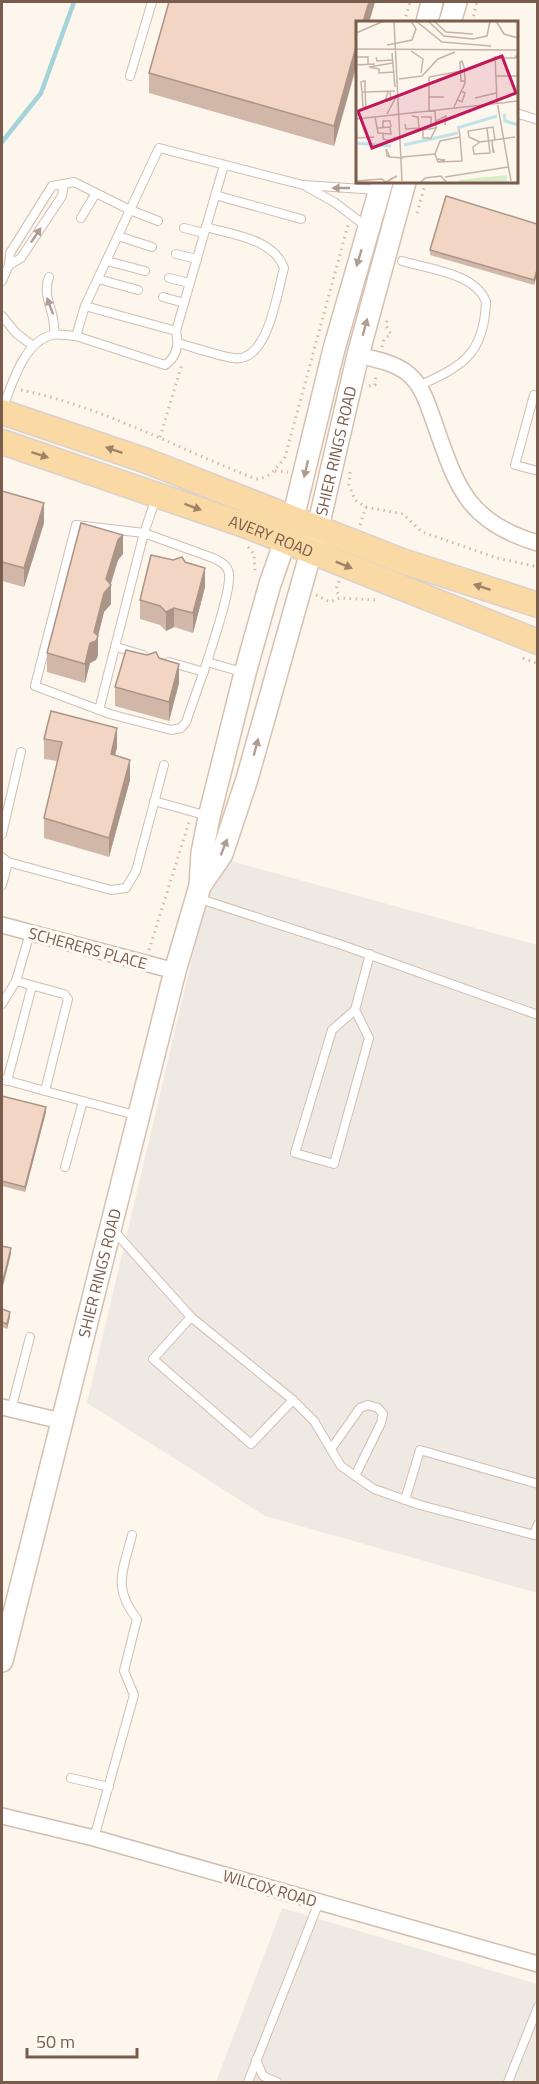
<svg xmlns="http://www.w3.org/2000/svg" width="539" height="2084" font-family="'Titillium Web',sans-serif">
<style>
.industrial{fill:#efe9e4}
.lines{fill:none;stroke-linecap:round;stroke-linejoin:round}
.stream{stroke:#a5d3da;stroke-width:4.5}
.lane-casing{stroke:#d1beb0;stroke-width:10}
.street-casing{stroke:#d1beb0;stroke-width:18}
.secondary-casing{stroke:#d6c0b0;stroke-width:24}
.primary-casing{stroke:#dad1cd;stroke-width:27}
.path{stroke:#d9b8a5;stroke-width:3;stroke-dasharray:1.5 4.5;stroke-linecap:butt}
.lane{stroke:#fff;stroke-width:8}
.street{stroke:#fff;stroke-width:15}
.secondary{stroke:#fff;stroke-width:21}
.primary{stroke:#fbd9a5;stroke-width:24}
.wall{fill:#d1b7a8}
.shaded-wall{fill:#aa9588}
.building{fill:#f3d5c3;stroke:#aa9588;stroke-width:1.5}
.oneway{fill:#af9d94}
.oneway2{fill:#a18267}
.labels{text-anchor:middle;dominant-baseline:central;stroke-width:6;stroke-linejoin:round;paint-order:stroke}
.street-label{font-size:16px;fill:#7a5c4d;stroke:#fffaf3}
.inset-river{fill:none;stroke:#bfe3e8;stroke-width:3}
.inset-road{fill:none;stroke:#c5b3a7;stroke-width:1.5}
.view{fill:#c2185b;fill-opacity:0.15;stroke:#c2185b;stroke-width:3}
.inset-edge{fill:none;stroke:#7a5c4d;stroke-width:3}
</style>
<rect width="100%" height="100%" fill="#fdf6ec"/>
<!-- industrial -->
<g class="industrial">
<polygon points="216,857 537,945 537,1593 265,1516 87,1403"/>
<polygon points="282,1908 537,1984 537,2082 216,2082"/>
</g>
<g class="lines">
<!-- stream -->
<polyline class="stream" points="2,142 41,93 74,2"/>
<defs>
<g id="lane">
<polyline points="130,76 152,2"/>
<polyline points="516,113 538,120"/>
<polyline points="224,165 176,331 85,306 159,148 303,185 378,190"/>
<polyline points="307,187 334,202 367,227"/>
<polyline points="215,195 301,219"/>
<polyline points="81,218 96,193"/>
<polyline points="184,228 204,233"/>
<polyline points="118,236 152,247"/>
<polyline points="176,254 197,259"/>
<polyline points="107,261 145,271"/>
<path d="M402,261C428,269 476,273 486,302C484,355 462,366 419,386"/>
<polyline points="9,265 10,253 52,186 64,184"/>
<path d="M49,277C41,298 57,313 54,334"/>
<polyline points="169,278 190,283"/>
<polyline points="98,279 138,290"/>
<polyline points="2,281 9,265 21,258 62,196 64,184 74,182 130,210 158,221"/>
<polyline points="163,297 184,303"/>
<path d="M85,306L76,336L165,365C177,357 179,344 176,331"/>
<polyline points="2,316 16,333 33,346"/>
<path d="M178,343C196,348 215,355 233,358C268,364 277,293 284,268C274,239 233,235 206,227"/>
<polyline points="538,396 534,395 515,465 538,471"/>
<path d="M2,410C12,385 23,342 52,335C59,333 69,336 76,336"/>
<path d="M156,498L144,533L213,558C220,561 228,565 229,574C231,591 213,642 207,662L242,672"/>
<polyline points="116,647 143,655"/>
<polyline points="169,662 204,672"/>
<polyline points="99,710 144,533 76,525 35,686 110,714 171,730 181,728 186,722 207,662"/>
<polyline points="154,801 208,816"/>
<polyline points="2,834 21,752"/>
<polyline points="2,857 8,862 111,890 126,888 136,871 164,765"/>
<polyline points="2,885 8,862"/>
<polyline points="197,898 342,945 538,1015"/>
<polyline points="2,1004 16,981"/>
<polyline points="355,1010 369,1038 334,1164 295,1153 332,1030 355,1010 370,954"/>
<polyline points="2,1079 45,1091 68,999 64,994 16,981 30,933"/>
<polyline points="7,1081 32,986"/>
<polyline points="45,1091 139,1116"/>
<polyline points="65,1167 83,1101"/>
<polyline points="114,1231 191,1317 293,1400 314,1421 341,1466 374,1489 420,1505 538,1536"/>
<polyline points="191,1317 153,1359 251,1444 293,1400"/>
<polyline points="11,1410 30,1337"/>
<polyline points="331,1449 360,1408 368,1405 378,1408 383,1414 381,1423 355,1476"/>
<polyline points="405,1500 420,1450 538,1484"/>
<polyline points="534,1535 538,1524"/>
<polyline points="71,1778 109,1787"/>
<path d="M94,1838L134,1695L124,1671L137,1619C112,1587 123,1571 132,1535"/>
<polyline points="256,2060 263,2076 277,2082"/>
<polyline points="248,2082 319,1902"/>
<polyline points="508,2082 538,2007"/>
</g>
<g id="street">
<path d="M358,355C374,359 392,362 406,372C421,383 427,402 433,419C456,484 465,522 538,543"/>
<polyline points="2,925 175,971"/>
<polyline points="2,1407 61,1421"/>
<polyline points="2,1816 94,1838 538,1964"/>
</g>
<g id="secondary">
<polyline points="427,22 432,2"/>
<polyline points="450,22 456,2"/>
<path id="s1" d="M200,886L222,854L247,779L318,527L358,355L405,182"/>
<path id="s2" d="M2,1661L175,971L200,886L202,853L209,817L245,673L270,584L293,518L334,349L382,182"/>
</g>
<g id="primary">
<polyline points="2,412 144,460 402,561 538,605"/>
<path id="s3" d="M2,442L250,527L538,642"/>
</g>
</defs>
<!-- lane casing -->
<use href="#lane" class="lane-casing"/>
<!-- street casing -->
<use href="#street" class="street-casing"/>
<!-- secondary casing -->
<use href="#secondary" class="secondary-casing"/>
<!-- primary casing -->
<use href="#primary" class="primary-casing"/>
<!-- path -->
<g class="path">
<polyline points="404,22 410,2"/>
<polyline points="472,22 477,2"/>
<polyline points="417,213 426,182"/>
<polyline points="382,347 384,339 391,334 386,326 387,320"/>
<polyline points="369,386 375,385 376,374"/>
<path d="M21,390C104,407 178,449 256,479C270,478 277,468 285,457L348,225"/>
<polyline points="160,437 182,364"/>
<polyline points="275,471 288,472"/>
<polyline points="350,472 349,485 355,500 366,507 403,514 422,532 497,558 538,567"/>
<polyline points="360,525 366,507"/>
<polyline points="248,547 254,554 255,571"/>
<polyline points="339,581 336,590 340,597"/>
<polyline points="316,595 330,602 340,598 378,600"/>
<polyline points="523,658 538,664"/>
<polyline points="149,950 189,822"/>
</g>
<!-- lane -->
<use href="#lane" class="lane"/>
<!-- street -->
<use href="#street" class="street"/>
<!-- secondary -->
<use href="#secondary" class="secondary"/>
<!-- primary -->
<use href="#primary" class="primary"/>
</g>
<!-- wall -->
<g class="wall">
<polygon points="169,2 375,2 334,146 149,93 149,73"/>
<polygon points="537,224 534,285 430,255 430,250"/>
<polygon points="2,491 44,523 24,587 2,581"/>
<polygon points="81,523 123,554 118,560 111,584 111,604 104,612 98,636 98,655 96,660 90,663 85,683 47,672 47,653"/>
<polygon points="185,562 205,587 193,633 174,627 166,631 160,625 140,619 140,600"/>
<polygon points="159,658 179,683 169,721 115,706 115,687"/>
<polygon points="44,739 117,747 115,756 130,780 109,857 44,838 44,818 57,761 44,759"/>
<polygon points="2,1096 46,1112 25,1192 2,1186"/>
<polygon points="2,1309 10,1317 7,1329 2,1327"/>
</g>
<!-- shaded-wall -->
<g class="shaded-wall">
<polygon points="369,2 375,2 369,22 363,22"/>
<polygon points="357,43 357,62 334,146 334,126"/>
<polygon points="537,270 537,275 534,285 534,280"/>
<polygon points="44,503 44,523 24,587 24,568"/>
<polygon points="123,535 123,554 118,560 110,586 111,585 111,604 104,612 98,636 98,655 96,660 90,663 85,683 85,664 106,579 118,540"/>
<polygon points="205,568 205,587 193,633 193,613"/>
<polygon points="174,608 174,627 166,631 166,612"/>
<polygon points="179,664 179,683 169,721 169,702"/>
<polygon points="117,728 117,747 111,773 111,754"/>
<polygon points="130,760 130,780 109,857 109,838"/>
<polygon points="46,1107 46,1112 25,1192 25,1187"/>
<polygon points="11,1248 11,1254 2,1290 2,1285"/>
<polygon points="10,1312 10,1317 7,1329 7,1324"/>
</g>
<!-- building -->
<g class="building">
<polygon points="169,2 369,2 363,22 357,22 357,43 334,126 149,73"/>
<polygon points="446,196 537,224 537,270 534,280 430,250"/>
<polygon points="2,491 44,503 24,568 2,562"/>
<polygon points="81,523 123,535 118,540 106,579 111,585 104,593 94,632 98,636 96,641 90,643 85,664 47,653"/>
<polygon points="151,555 173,560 182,557 185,562 205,568 193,613 174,608 166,612 160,606 140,600"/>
<polygon points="126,650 147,655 156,652 159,658 179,664 169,702 115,687"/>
<polygon points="51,711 117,728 111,754 130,760 109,838 44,818 62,742 44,739"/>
<polygon points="2,1096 46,1107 25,1187 2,1181"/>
<polygon points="2,1246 11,1248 2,1285"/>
<polygon points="2,1309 10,1312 7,1324 2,1322"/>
</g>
<!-- one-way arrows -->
<defs><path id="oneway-solid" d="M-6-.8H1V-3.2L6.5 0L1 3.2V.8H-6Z" transform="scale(1.5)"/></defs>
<g class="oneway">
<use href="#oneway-solid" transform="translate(341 188) rotate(-180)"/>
<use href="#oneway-solid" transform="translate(36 235) rotate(-56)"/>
<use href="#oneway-solid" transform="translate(359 258) rotate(107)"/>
<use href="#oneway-solid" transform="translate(50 306) rotate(-110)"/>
<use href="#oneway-solid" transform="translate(365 327) rotate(-75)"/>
<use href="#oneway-solid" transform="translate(306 469) rotate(103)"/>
<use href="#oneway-solid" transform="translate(256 747) rotate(-75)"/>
<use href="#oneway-solid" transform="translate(224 847) rotate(-69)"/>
</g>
<g class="oneway2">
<use href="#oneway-solid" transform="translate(114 450) rotate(-161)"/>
<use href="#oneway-solid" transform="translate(40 455) rotate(18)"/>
<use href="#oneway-solid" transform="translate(193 507) rotate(20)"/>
<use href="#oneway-solid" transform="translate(344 565) rotate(22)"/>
<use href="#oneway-solid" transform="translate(482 587) rotate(-162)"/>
</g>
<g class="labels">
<!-- street labels -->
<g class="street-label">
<text stroke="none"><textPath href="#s1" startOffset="458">SHIER RINGS ROAD</textPath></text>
<text stroke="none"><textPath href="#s3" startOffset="285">AVERY ROAD</textPath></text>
<text transform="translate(88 948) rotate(15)">SCHERERS PLACE</text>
<text stroke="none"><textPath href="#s2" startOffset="400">SHIER RINGS ROAD</textPath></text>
<text transform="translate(270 1888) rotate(16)">WILCOX ROAD</text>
</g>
</g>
<!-- overview -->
<g transform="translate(356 21)">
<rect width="162" height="162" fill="#fdf6ec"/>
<path d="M151,154V162H104L103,159Z" fill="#d8ecc9"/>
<path class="inset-river" d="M148,93L149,100L162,104M101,107L141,95M0,122L35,125M48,124L102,112"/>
<path class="inset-road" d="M38,0L46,160M60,0L86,21L135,25M72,0L88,15L117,18L131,15L134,0M78,0L90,11L117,13M140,0L148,13L162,17M0,12L28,0M31,24L56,19L60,8L55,0M0,28L162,29M55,30L67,38L65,52M36,32L39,66M139,35L141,80L155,160M0,36H12V43M20,36L21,40L37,39M138,36L140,37H160L161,34L159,37M37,42L13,46L23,48V52L38,51M0,44L19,43M139,55H162M43,58L66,55L82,38L99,31M6,71L5,61L8,60H9V71L10,87L7,86L6,71H9M9,71L39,70M32,71L29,80L35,79L34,70M72,76H88H77M119,77L140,72M102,79L106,81L109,72L105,70M98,86L109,62V58L108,46L106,40L104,41L105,60H109M79,89L80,107M73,90V56L105,50M31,93L40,76M19,96L22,112L35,113L34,106L22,107M65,96H75V105L68,106M0,98L162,80M80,100L90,95L89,104M49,103L50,108L63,107L62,96L56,95M0,105L1,117L18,116M27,107V100H34L35,106M80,107L75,117H67V109ZM27,112V118L36,120L39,116M136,119L137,131H138L136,123M124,121L117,126L118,133L134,132L131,107L137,106L139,119M124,121L113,116L112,110L131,107M124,121L159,116M79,133L84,120L104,116L103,108M79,133L82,141L89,139L81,138M34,136L30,128L31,135L34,136L47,137M46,136L79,133M82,141L106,140L104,116M89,156L152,146M0,160L26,158L31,162M30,161L41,155L33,159M64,162L69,157L85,155L91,162"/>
<path class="view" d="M146,35L160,72L16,127L2,90Z"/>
<rect width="162" height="162" class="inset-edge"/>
</g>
<!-- border -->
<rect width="539" height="2084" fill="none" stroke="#7a5c4d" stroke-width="6"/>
<!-- scale -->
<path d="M27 2048v9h110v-9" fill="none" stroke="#7a5c4d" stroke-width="3"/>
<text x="36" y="2048" font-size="18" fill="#7a5c4d" stroke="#fffaf3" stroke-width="4.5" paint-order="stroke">50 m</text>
</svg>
